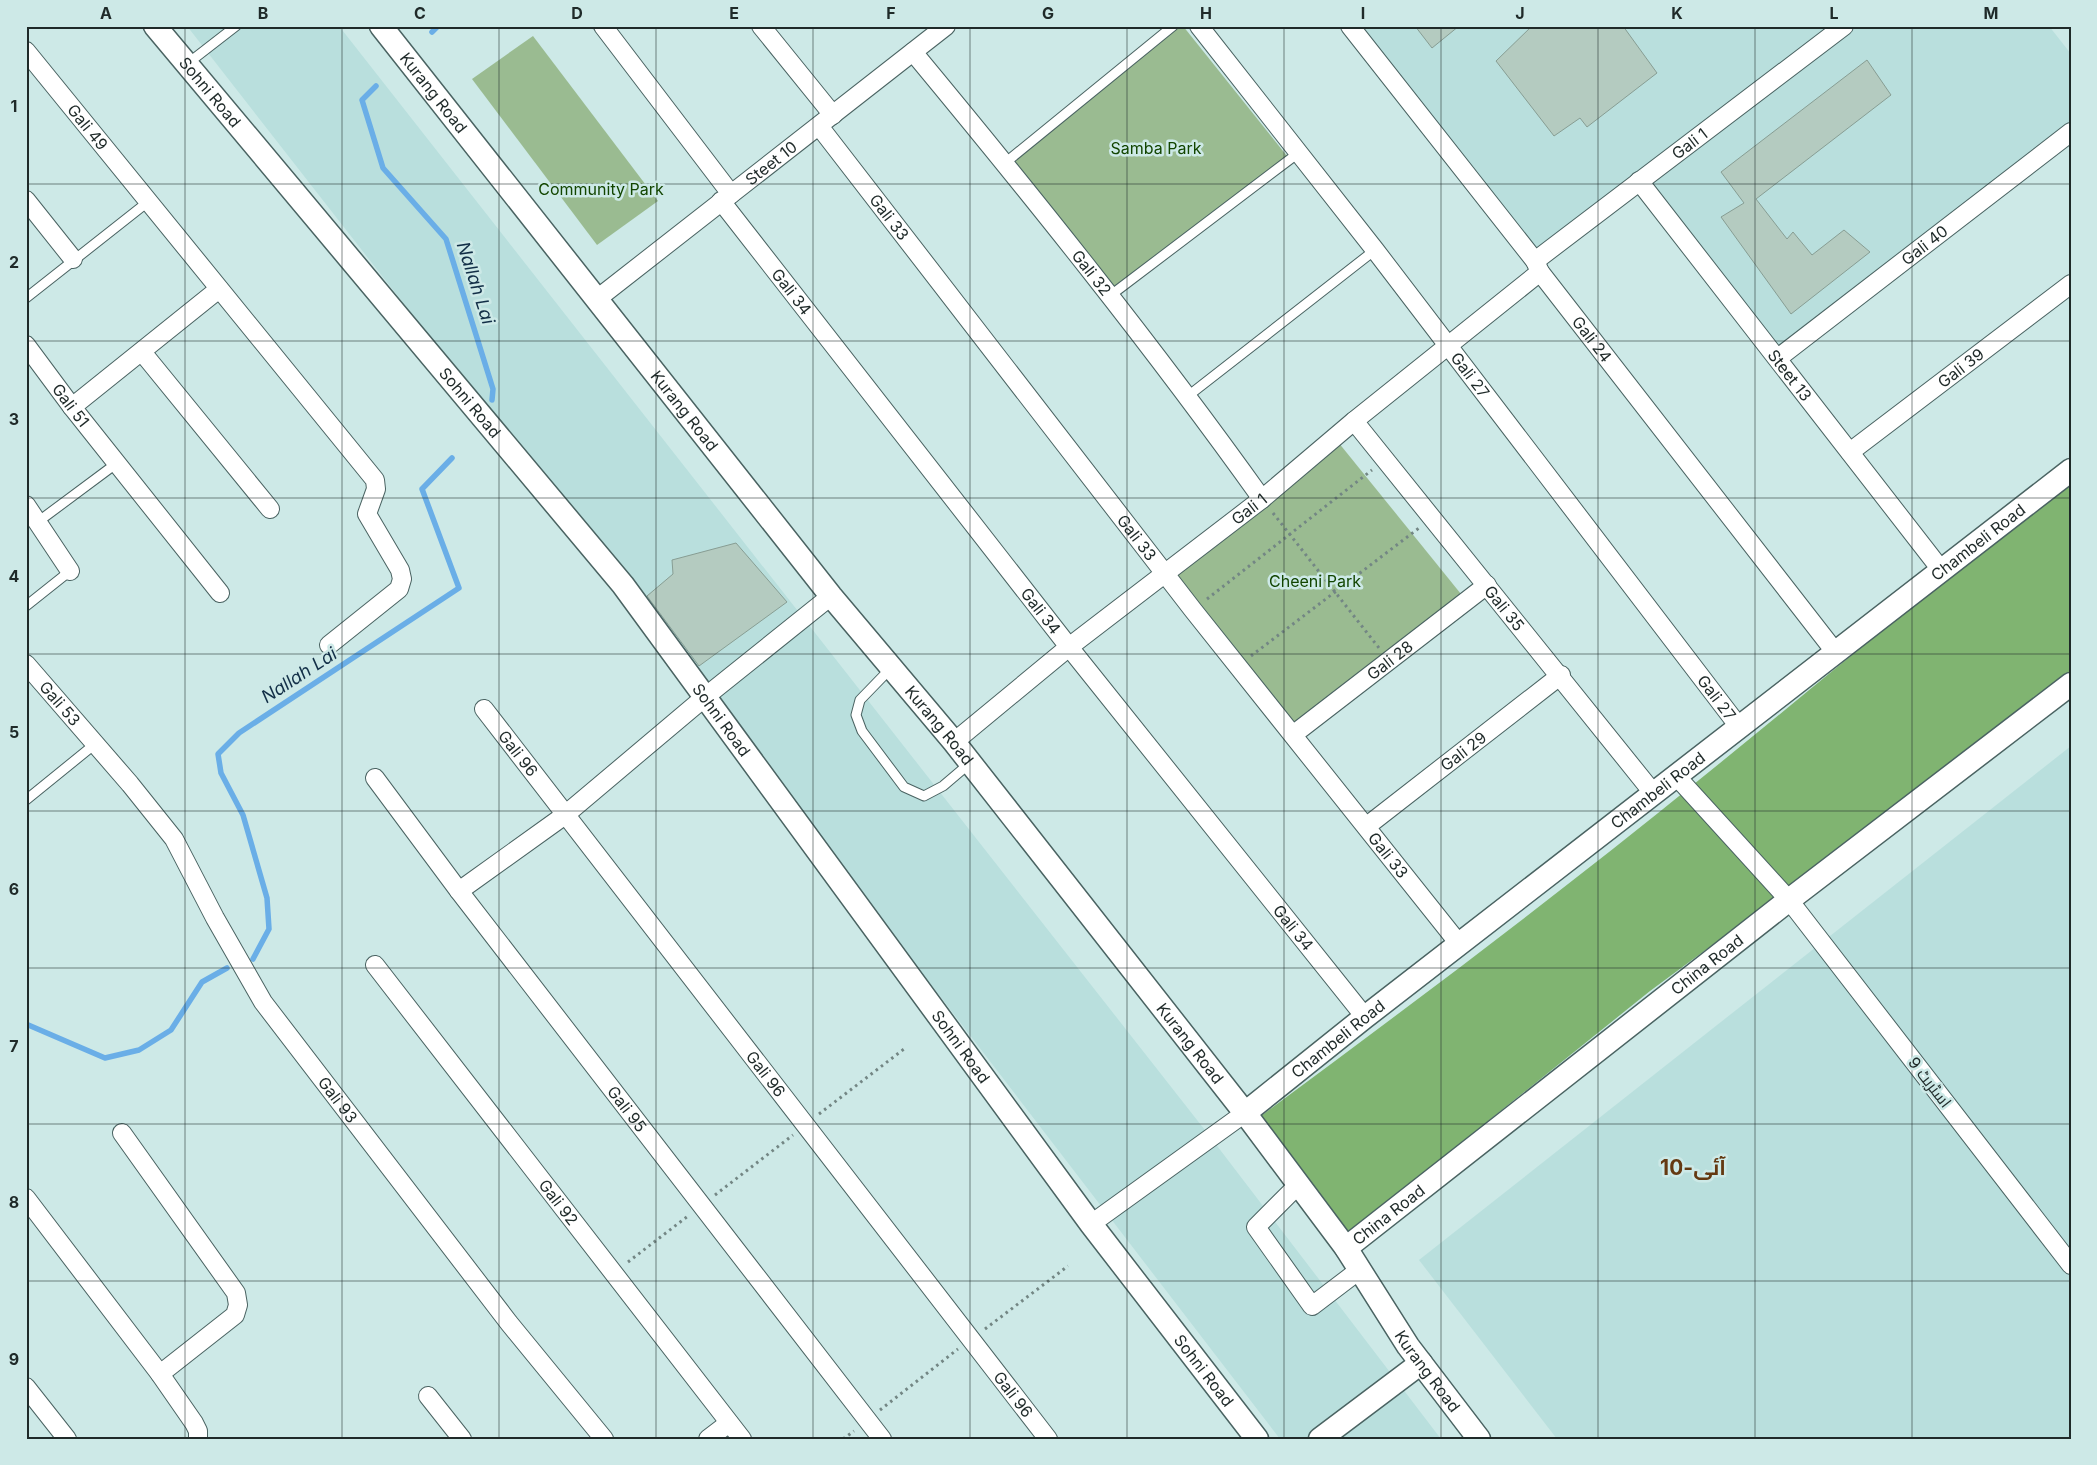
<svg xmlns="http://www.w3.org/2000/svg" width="2097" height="1465" font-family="Inter,Cairo,sans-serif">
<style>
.built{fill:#b9dfdd}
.green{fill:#9abb91}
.forest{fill:#80b471}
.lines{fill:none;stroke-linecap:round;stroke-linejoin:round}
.stream{stroke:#6aaee7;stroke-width:5.5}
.building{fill:#b4cbc0;stroke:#879d93}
.service-casing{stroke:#4a6362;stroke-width:11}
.minor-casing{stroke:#4a6362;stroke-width:20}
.tertiary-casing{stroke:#4a6362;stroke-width:25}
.path{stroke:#738684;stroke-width:3;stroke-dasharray:2.5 4;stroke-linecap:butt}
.service{stroke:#fff;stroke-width:9}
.minor{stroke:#fff;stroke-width:18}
.tertiary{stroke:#fff;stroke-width:22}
.grid{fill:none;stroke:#1f2a29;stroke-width:1;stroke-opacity:0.55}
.labels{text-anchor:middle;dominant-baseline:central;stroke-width:5;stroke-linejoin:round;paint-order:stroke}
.street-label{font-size:16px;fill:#1f2a29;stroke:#cde9e7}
.park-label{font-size:16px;fill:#124500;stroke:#cde9e7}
.water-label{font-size:18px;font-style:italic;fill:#122f47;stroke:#cde9e7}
.district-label{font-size:21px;font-weight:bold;fill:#643911;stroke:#cde9e7}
.neatline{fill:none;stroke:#1f2a29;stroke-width:2}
.grid-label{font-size:16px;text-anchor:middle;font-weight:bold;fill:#1f2a29}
</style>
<rect width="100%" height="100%" fill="#cde9e7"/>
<!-- built -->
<g class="built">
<polygon points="187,26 339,26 1208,1134 1441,1439 1280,1439 691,672"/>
<polygon points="1366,26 1832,26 1537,250 1363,29"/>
<polygon points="1854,26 2049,26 2071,54 2071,125 1779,349 1649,181"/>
<polygon points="2071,746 2071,1439 1557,1439 1419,1260"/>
</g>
<!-- green -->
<g class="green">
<polygon points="1171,26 1183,26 1287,156 1104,295 1001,163"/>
<polygon points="533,36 658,201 597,245 472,79"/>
<polygon points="1334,437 1461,594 1290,734 1160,570"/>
</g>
<!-- forest -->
<path class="forest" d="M2071,480V680L1650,991L1345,1236L1258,1118C1407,1008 1555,897 1699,780C1823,680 1944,577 2071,480Z"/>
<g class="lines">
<!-- stream -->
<g class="stream">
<polyline points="432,32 438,26"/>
<polyline points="376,86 362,100 383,168 446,239 493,389 492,400"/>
<polyline points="253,959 269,929 267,898 243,815 221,773 218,754 239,733 459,588 422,489 452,458"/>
<polyline points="26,1024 105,1058 139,1050 171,1030 202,982 227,968"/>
</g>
</g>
<!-- building -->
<g class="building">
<polygon points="1415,26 1459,26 1432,48"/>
<polygon points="1532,26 1623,26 1657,73 1587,127 1580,118 1554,136 1496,61"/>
<polygon points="1867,60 1891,95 1756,199 1787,239 1793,232 1812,255 1844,230 1870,252 1791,314 1721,217 1744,203 1721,172"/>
<polygon points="736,543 787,602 699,666 647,596 673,574 672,560"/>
</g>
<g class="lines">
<defs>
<g id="service">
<polyline points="187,64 236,26"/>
<polyline points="1005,163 1173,26"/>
<polyline points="1111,295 1297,154"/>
<polyline points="26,298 149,201"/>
<polyline points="1188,396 1375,250"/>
<polyline points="39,521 117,463"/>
<polyline points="26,606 70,571"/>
<polyline points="892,667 860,700 856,715 862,731 904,787 924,796 943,786 970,763"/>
<polyline points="26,800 95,744"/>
</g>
<g id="minor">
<polyline points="603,26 731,194"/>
<polyline points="761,26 833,115"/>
<path id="s1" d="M1199,26L1375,250L1740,728"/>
<path id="s2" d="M1350,26L1535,261L1540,272L1836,653"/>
<path id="s3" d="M26,51L375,480L376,489L367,514L400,570L402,579L399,589L329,645"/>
<path id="s4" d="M913,52C1034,198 1152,345 1262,499"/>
<path id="s5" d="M819,126L1193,610L1460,945"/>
<path id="s6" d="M1639,181L1942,571"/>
<polyline points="26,200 73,259"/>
<path id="s7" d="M721,201L1069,647L1365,1017"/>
<path id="s8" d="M1535,261L1844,26"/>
<path id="s9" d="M597,299L946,26"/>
<path id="s10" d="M26,345L72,407L220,593"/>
<polyline points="142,352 270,509"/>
<path id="s11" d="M1778,358L2071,132"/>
<polyline points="72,407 219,289"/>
<path id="s12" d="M1354,421L1654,794"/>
<path id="s13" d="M1850,452L2071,284"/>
<polyline points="26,505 70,571"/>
<path id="s14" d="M26,664L130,784L174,839L215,918L263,1002L509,1323L604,1439"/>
<path id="s15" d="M484,709L1048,1439"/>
<path id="s16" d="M1294,734L1487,585"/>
<path id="s17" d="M954,742L1069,647L1262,499L1354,421L1540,272"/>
<polyline points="1677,777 1789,900 2071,1265"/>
<path id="s18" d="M375,778L459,891L882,1439"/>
<path id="s19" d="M1367,826L1561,675"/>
<polyline points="459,891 565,815 705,697 831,596"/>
<path id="s20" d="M375,965L742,1439"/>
<polyline points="122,1133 236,1293 238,1305 235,1315 160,1374"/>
<polyline points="1299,1184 1256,1227 1312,1306 1358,1271"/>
<polyline points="26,1198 160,1374 194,1423 198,1431 198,1439"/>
<polyline points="1091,1224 1245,1113"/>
<polyline points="26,1387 67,1439"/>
<polyline points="428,1396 462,1439"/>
<polyline points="708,1439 729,1423"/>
</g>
<g id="tertiary">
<path id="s21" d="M155,26L623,585L1091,1224L1257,1439"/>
<path id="s22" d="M381,26L831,596L954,742L1245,1113L1346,1248L1408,1346L1479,1439"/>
<path id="s23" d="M1245,1113L1365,1017L2071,470"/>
<path id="s24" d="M1346,1248L1789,900L2071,684"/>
<polyline points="1320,1439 1421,1363"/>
</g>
</defs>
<!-- service casing -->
<use href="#service" class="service-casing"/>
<!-- minor casing -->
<use href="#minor" class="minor-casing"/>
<!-- tertiary casing -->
<use href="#tertiary" class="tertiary-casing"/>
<!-- path -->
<g class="path">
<polyline points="1273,513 1379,648"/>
<polyline points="1207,599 1372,470"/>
<polyline points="1251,656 1419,528"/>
<polyline points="819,1114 904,1049"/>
<polyline points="715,1195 793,1135"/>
<polyline points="628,1262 688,1216"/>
<polyline points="985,1329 1068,1266"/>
<polyline points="880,1410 958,1349"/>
<polyline points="843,1439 854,1431"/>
</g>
<!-- service -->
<use href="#service" class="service"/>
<!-- minor -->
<use href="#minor" class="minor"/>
<!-- tertiary -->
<use href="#tertiary" class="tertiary"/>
</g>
<!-- grid -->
<path class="grid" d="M185,26V1439M342,26V1439M499,26V1439M656,26V1439M813,26V1439M970,26V1439M1127,26V1439M1284,26V1439M1441,26V1439M1598,26V1439M1755,26V1439M1912,26V1439M26,184H2071M26,341H2071M26,498H2071M26,654H2071M26,811H2071M26,968H2071M26,1124H2071M26,1281H2071"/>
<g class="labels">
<!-- street labels -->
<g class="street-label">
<text stroke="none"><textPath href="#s21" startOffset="86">Sohni Road</textPath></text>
<text stroke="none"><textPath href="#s22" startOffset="85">Kurang Road</textPath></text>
<text stroke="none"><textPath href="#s3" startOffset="98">Gali 49</textPath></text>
<text stroke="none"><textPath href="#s8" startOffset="194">Gali 1</textPath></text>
<text stroke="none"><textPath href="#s9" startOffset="221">Steet 10</textPath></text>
<text stroke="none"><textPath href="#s5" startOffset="115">Gali 33</textPath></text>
<text stroke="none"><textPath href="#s11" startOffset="185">Gali 40</textPath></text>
<text stroke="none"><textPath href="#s4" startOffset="284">Gali 32</textPath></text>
<text stroke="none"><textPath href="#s7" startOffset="115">Gali 34</textPath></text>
<text stroke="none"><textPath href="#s2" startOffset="396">Gali 24</textPath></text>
<text stroke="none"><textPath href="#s13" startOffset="139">Gali 39</textPath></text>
<text stroke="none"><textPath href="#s6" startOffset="246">Steet 13</textPath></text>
<text stroke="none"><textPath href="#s1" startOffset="442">Gali 27</textPath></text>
<text stroke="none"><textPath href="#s21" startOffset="491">Sohni Road</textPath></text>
<text stroke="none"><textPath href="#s10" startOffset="75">Gali 51</textPath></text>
<text stroke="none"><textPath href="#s22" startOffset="490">Kurang Road</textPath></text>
<text stroke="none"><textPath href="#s17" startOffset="376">Gali 1</textPath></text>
<text stroke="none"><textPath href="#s5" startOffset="520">Gali 33</textPath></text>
<text stroke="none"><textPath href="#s23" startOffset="929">Chambeli Road</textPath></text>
<text stroke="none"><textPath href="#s12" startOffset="240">Gali 35</textPath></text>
<text stroke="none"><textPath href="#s7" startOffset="520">Gali 34</textPath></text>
<text stroke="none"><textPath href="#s16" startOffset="121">Gali 28</textPath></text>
<text stroke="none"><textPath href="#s1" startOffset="848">Gali 27</textPath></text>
<text stroke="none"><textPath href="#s14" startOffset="52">Gali 53</textPath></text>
<text stroke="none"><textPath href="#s21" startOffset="896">Sohni Road</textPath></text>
<text stroke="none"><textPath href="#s22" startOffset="895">Kurang Road</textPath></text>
<text stroke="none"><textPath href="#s19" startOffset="122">Gali 29</textPath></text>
<text stroke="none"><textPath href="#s15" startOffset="56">Gali 96</textPath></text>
<text stroke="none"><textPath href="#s23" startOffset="524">Chambeli Road</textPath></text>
<text stroke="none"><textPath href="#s5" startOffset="925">Gali 33</textPath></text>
<text stroke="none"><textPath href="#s7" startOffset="925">Gali 34</textPath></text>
<text stroke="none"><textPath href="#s24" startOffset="459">China Road</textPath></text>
<text stroke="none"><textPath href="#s23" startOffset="119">Chambeli Road</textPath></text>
<text stroke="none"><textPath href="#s22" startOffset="1300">Kurang Road</textPath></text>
<text stroke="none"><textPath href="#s21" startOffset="1301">Sohni Road</textPath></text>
<text stroke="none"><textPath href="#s15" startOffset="461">Gali 96</textPath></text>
<text transform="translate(1930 1082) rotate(52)">اسٹریٹ 9</text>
<text stroke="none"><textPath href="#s14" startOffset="538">Gali 93</textPath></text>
<text stroke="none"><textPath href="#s18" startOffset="416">Gali 95</textPath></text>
<text stroke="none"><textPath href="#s20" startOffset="300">Gali 92</textPath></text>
<text stroke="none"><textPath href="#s24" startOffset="54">China Road</textPath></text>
<text stroke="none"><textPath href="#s21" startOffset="1706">Sohni Road</textPath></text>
<text stroke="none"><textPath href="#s22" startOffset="1705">Kurang Road</textPath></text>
<text stroke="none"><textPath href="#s15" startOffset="866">Gali 96</textPath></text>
</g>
<!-- park labels -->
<g class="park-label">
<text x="1156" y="148">Samba Park</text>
<text x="601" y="189">Community Park</text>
<text x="1315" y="581">Cheeni Park</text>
</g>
<!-- water labels -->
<g class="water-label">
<text transform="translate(476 283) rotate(72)">Nallah Lai</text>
<text transform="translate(299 675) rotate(-33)">Nallah Lai</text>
</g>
<!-- district labels -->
<g class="district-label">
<text x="1693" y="1167">آئی-10</text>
</g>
</g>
<!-- border -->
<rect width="2097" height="1465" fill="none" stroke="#cde9e7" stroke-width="55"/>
<rect x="28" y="28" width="2042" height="1410" class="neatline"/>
<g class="grid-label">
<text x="106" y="19">A</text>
<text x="263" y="19">B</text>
<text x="420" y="19">C</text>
<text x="577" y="19">D</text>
<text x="734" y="19">E</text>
<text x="891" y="19">F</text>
<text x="1048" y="19">G</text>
<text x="1206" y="19">H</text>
<text x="1363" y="19">I</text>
<text x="1520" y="19">J</text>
<text x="1677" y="19">K</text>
<text x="1834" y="19">L</text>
<text x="1991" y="19">M</text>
<text x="14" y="112">1</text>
<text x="14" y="268">2</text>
<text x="14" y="425">3</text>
<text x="14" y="582">4</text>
<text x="14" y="738">5</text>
<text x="14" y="895">6</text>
<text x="14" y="1052">7</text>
<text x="14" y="1208">8</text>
<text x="14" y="1365">9</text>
</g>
</svg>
